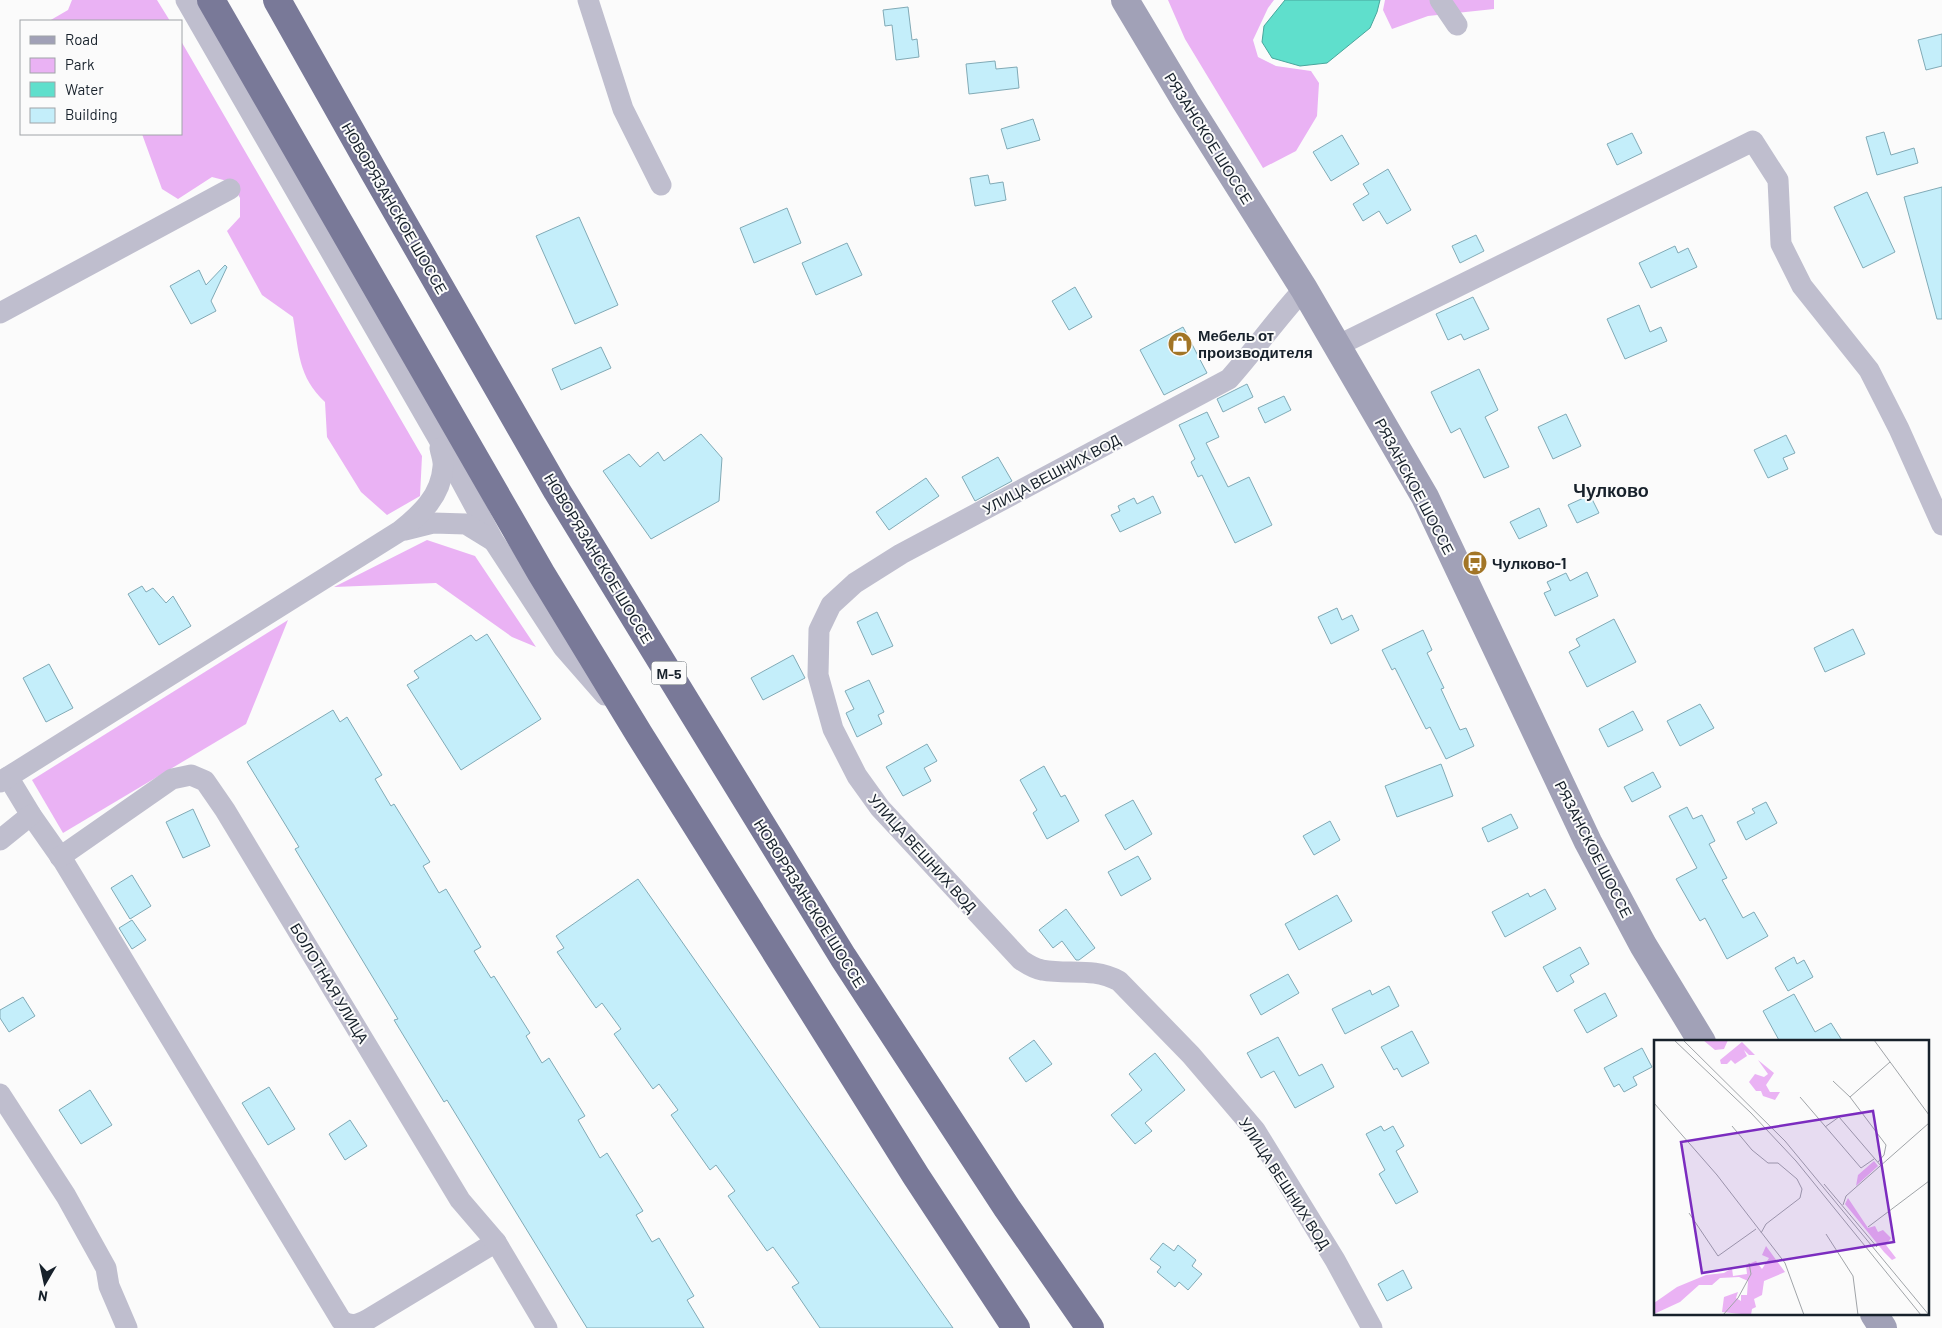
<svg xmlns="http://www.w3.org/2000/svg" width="1942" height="1328" font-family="Barlow,sans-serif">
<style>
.green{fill:#eab2f4}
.water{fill:#5fdfcc;stroke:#49a69c}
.building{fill:#c4eefa;stroke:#81aab6}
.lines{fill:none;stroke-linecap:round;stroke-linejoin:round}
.street{stroke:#bfbece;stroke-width:21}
.secondary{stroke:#a1a1b7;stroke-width:28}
.highway{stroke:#797998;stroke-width:28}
.labels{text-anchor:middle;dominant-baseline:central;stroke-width:4;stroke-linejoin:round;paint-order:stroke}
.shield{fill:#fbfbfb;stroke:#5b6269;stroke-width:1}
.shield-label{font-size:14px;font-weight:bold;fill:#17212b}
.street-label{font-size:15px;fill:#17212b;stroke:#fbfbfb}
.poi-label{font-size:15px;font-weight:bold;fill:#17212b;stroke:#fbfbfb;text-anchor:start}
.quarter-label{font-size:18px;font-weight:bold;fill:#17212b;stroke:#fbfbfb}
.inset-road{fill:none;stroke:#a0a4a8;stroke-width:1}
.view{fill:#7b2cbf;fill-opacity:0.15;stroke:#7b2cbf;stroke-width:2.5}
.inset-edge{fill:none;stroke:#17212b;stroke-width:2.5}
</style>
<rect width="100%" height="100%" fill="#fbfbfb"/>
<!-- green -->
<g class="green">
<polygon points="72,0 157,0 170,21 49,21 68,10"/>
<polygon points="1168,0 1274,0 1268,8 1253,40 1258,57 1276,66 1311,71 1319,83 1317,116 1296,151 1263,168 1185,39"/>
<polygon points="1385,0 1494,0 1494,9 1428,16 1392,29 1383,10"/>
<path d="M181,41L422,456L420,496L387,515L361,492L327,437L325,402C298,377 299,352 293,317L262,295L227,231L240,217V198L231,182L212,177L178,199L162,189L142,134H181Z"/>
<polygon points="427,540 475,556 536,647 512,637 436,583 334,587"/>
<polygon points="288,620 246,724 63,833 32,780"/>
</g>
<!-- water -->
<polygon class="water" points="1285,0 1380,0 1377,12 1370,28 1327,63 1300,66 1272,58 1262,42 1264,26"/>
<!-- building -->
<g class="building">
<polygon points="908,7 912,40 917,39 919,57 896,60 892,25 885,26 883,10"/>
<polygon points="1942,34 1942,66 1926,70 1918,40"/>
<polygon points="995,61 996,69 1017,67 1019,88 969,94 966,64"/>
<polygon points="1033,119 1040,140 1007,149 1001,129"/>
<polygon points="1884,132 1891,155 1914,148 1918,163 1877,175 1866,137"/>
<polygon points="1632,133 1642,153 1617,165 1607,144"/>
<polygon points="1342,135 1359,164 1331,181 1313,152"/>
<polygon points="1388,169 1411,210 1387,224 1379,211 1363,221 1353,204 1369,194 1363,184"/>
<polygon points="988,175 990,184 1003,182 1006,200 975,206 970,178"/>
<polygon points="1942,187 1942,319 1937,319 1904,197"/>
<polygon points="1867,192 1895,252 1863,268 1834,207"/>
<polygon points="787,208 801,243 754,263 740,228"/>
<polygon points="579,217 618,305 575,324 536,236"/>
<polygon points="1476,235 1484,251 1460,263 1452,246"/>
<polygon points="847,243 862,275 816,295 802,263"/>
<polygon points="1675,246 1678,253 1688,248 1697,267 1651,288 1639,263"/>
<polygon points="225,265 227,267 211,301 216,311 191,324 170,286 199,270 206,285"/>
<polygon points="1075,287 1092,317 1069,330 1052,301"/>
<polygon points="1473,297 1489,329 1464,340 1461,334 1448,340 1436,314"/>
<polygon points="1639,305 1650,332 1661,327 1667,341 1625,359 1607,319"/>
<polygon points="1183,327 1207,373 1164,395 1140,350"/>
<polygon points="601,347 611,368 561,390 552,369"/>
<polygon points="1479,369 1498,410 1485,417 1509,467 1484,478 1460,428 1451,433 1431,392"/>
<polygon points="1247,384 1253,397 1223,412 1217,399"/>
<polygon points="1284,396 1291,410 1265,423 1258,408"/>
<polygon points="1207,412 1219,437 1206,443 1228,487 1249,477 1272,525 1235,543 1202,475 1198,477 1191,462 1195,459 1179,425"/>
<polygon points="1566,414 1581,446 1553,459 1538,427"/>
<polygon points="701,434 722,458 719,501 651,539 603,471 629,454 640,467 658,452 664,461"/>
<polygon points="1786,435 1795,453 1783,458 1788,469 1768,478 1754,450"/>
<polygon points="998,457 1012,481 975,501 962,477"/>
<polygon points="926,478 939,496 889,530 876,512"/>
<polygon points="1590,495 1599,513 1577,523 1568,505"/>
<polygon points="1153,496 1161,513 1120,532 1111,515 1120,511 1118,506 1134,498 1137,504"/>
<polygon points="1539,508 1547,526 1519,539 1510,522"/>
<polygon points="1587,572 1598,596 1555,616 1544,593 1551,590 1547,582 1566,573 1570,581"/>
<polygon points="142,586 146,592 153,588 166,603 173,596 191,626 159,645 128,594"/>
<polygon points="1337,608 1342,620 1352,615 1359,630 1331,644 1318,617"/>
<polygon points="877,612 893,646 872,655 857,622"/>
<polygon points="1614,619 1636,662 1587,687 1569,652 1580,646 1576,639"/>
<polygon points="1853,629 1865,654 1825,672 1814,648"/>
<polygon points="1423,630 1432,650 1427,653 1444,688 1441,689 1460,730 1466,728 1474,746 1446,759 1430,727 1426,729 1395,668 1392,670 1382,650"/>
<polygon points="487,634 541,719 461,770 407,685 419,678 414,671 471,635 476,641"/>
<polygon points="793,655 805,678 763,700 751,678"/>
<polygon points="49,664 73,708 46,722 23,678"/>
<polygon points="869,680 884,712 878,715 882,724 857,737 846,713 854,709 845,691"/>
<polygon points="1700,704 1714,728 1680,746 1667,721"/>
<polygon points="333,710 340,722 347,717 382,775 375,779 391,806 394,804 430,862 423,866 439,893 446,889 481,947 474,951 491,978 494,976 530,1033 526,1036 542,1063 549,1058 585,1116 578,1120 600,1158 607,1153 643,1211 636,1215 652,1242 659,1238 694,1296 687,1300 704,1328 587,1328 447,1100 444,1102 394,1020 398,1019 295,849 299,847 247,762"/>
<polygon points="1633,711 1643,730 1608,747 1599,729"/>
<polygon points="927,744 937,761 924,768 931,781 903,796 886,767"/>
<polygon points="1441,764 1453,796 1397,817 1385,786"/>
<polygon points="1044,766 1061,797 1065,795 1079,821 1047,839 1033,813 1037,810 1020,780"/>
<polygon points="1653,772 1661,787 1632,802 1624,787"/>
<polygon points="1133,800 1152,834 1125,850 1105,815"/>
<polygon points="1766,802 1777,823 1746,840 1737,822 1755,813 1752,809"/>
<polygon points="1687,807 1693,819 1702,815 1715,841 1709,844 1727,878 1722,880 1743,918 1754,912 1768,936 1727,959 1705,918 1700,921 1676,879 1697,868 1669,816"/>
<polygon points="193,809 210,846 183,858 166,822"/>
<polygon points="1511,814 1518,828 1488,842 1482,828"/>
<polygon points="1330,821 1340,840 1314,855 1303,836"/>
<polygon points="1138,856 1151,879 1121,896 1108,872"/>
<polygon points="132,875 151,906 130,919 111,888"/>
<polygon points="638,879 809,1123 953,1328 820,1328 792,1287 799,1283 773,1247 767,1251 728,1196 735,1191 716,1165 710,1170 671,1115 678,1110 659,1084 653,1089 614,1034 621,1029 602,1003 596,1008 557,952 564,948 556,936"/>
<polygon points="1545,889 1556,909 1505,937 1492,912 1528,893 1530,897"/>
<polygon points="1337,895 1352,921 1299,950 1285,924"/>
<polygon points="1066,909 1095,948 1079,960 1076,960 1062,941 1053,948 1039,930"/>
<polygon points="132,920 146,940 132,949 119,928"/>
<polygon points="1580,947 1589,964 1570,975 1574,982 1557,992 1543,967"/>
<polygon points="1794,957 1797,964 1804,960 1813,977 1788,991 1775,968"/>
<polygon points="1288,974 1299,993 1261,1015 1250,995"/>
<polygon points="1389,986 1399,1006 1345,1034 1332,1009 1370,990 1372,995"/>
<polygon points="1605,993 1617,1016 1587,1033 1574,1010"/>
<polygon points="1794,994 1815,1032 1831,1023 1843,1042 1780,1042 1763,1011"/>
<polygon points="23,997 35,1016 9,1032 0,1018 0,1010"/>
<polygon points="1412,1031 1429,1063 1402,1077 1397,1068 1394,1070 1381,1047"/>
<polygon points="1278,1037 1299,1076 1322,1064 1334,1087 1295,1108 1274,1071 1261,1078 1247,1053"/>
<polygon points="1034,1040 1052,1064 1026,1082 1009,1058"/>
<polygon points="1642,1048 1652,1067 1633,1077 1637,1085 1624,1092 1619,1084 1614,1087 1604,1068"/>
<polygon points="1155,1053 1185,1090 1145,1123 1152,1131 1135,1144 1111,1115 1142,1090 1129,1074"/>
<polygon points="269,1087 295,1129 268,1145 242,1103"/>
<polygon points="90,1090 112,1125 81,1144 59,1110"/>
<polygon points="350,1120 367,1146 345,1160 329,1134"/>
<polygon points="1381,1126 1384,1131 1393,1126 1404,1146 1396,1151 1418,1192 1396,1204 1379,1174 1385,1170 1366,1134"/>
<polygon points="1163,1243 1174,1251 1178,1245 1196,1260 1192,1266 1202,1274 1188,1290 1179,1282 1175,1287 1157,1272 1161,1267 1150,1259"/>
<polygon points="1403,1270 1412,1288 1387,1301 1378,1284"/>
</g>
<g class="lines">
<!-- street -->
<g class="street">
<polyline points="186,0 438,438 493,540 563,647 605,695"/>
<polyline points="588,0 623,109 661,185"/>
<polyline points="1440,0 1457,25"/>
<path d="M1304,289C1277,318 1255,350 1229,379L901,554L855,583L831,605L819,630L818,675L833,729L857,776L880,808L1021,960C1027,964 1035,969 1042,970C1070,975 1092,967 1119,981L1191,1055L1255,1130L1335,1260L1372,1328"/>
<polyline points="0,313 230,189"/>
<polyline points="1337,346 1753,141 1778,180 1781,244 1802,286 1869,370 1899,429 1942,525"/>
<polyline points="405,530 433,523 466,524 492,540"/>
<path d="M8,777L31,815L64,862L341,1320C351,1327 357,1325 367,1320L496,1242"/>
<path d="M0,782L400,531C421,514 441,496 443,467C444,461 441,454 440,448"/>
<polyline points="0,840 31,815"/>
<polyline points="60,857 172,779 191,775 205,781 225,810 460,1200 496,1242 547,1328"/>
<polyline points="0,1094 66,1196 106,1268 109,1286 127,1328"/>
</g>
<!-- secondary -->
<g class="secondary">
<polyline points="1125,0 1186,102 1304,289 1425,497 1588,842 1643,945 1702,1042"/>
<polyline points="1874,1314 1883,1328"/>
</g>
<!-- highway -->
<g class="highway">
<polyline points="211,0 541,573 639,734 916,1176 1016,1328"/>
<polyline points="277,0 374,172 557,491 690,708 843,957 1007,1208 1090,1328"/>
</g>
</g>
<!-- icons -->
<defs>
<symbol id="shop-disc" viewBox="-11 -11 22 22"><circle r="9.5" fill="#a27526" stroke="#fbfbfb"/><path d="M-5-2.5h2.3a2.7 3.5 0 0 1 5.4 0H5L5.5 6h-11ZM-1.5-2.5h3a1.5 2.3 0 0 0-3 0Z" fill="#fff"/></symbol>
<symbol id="bus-disc" viewBox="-11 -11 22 22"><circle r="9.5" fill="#a27526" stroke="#fbfbfb"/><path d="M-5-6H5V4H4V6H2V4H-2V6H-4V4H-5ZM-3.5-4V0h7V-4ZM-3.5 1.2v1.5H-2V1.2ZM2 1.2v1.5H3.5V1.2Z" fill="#fff"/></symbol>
</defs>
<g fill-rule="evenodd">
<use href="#shop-disc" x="1166" y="330" width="28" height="28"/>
<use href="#bus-disc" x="1461" y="549" width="28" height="28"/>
</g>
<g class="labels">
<!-- shield labels -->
<rect class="shield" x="651.5" y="661.5" width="35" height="23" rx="4"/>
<g class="shield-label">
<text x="669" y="673">М-5</text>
</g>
<!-- street labels -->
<g class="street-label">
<text transform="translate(1209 138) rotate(58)">РЯЗАНСКОЕ ШОССЕ</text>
<text transform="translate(395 208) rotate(60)">НОВОРЯЗАНСКОЕ ШОССЕ</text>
<text transform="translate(1051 474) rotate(-28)">УЛИЦА ВЕШНИХ ВОД</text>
<text transform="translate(1415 486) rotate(62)">РЯЗАНСКОЕ ШОССЕ</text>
<text transform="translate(599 558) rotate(59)">НОВОРЯЗАНСКОЕ ШОССЕ</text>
<text transform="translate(1594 849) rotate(63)">РЯЗАНСКОЕ ШОССЕ</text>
<text transform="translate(923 853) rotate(48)">УЛИЦА ВЕШНИХ ВОД</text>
<text transform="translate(810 903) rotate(58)">НОВОРЯЗАНСКОЕ ШОССЕ</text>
<text transform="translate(330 983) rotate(59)">БОЛОТНАЯ УЛИЦА</text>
<text transform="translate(1285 1183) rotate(57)">УЛИЦА ВЕШНИХ ВОД</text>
</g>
<!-- poi labels -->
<g class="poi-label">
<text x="1198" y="335">Мебель от<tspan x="1198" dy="17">производителя</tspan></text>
<text x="1492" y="563">Чулково-1</text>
</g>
<!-- quarter labels -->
<g class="quarter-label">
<text x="1611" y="490">Чулково</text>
</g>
</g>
<!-- overview -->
<g transform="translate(1654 1040)">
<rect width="275" height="275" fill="#fbfbfb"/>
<path d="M49,0H74L70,9L61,10ZM88,2L101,15H95L90,10L93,16L81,24L77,20L73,24H67L66,20ZM104,20L120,33L112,45L116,52H126L121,60L109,56L107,51H102L95,42L101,34L110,37L114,34ZM220,121L224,126L202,146L204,135ZM194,158L214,188L221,186L224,192L229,190L237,198L232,205L242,218L238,220L230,212L191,164ZM112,206L131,232L110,241L108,255L100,259L102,267L98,269L97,275L68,272L70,257L84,252L82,258L87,261V255H93L94,241L85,237L66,238L58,245H45L26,262L0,274V263L23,247L52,235L70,233L78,228L79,236L93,234L92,225L102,221L108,229L115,218L108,215Z" fill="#eab2f4"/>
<path class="inset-road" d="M20,0L97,73L142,121L267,275M29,0L131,101L275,275M220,0L275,75M179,41L196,57L236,22M146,57L207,128L220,119M196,57L232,105L230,115L224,122M0,63L63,135L131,223L150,275M78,86L98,110L114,123H124L143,139L148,149L146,158L112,184L107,193M171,87L185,77L227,126M170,144L223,207M189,165L192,156L275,83M35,173L64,216L102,189M214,187L275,141M172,194L199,236L204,275M69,275L84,258L97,234L95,223"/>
<path class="view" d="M219,71L240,202L48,233L27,102Z"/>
<rect width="275" height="275" class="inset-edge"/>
</g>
<!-- legend -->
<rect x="20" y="20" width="162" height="115" fill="#fbfbfb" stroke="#a0a4a8"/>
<rect x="30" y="36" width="25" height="8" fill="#a1a1b7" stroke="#a0a4a8"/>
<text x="65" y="45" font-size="15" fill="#17212b">Road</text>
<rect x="30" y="58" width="25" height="15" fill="#eab2f4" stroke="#a0a4a8"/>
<text x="65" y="70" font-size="15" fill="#17212b">Park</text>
<rect x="30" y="82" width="25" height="15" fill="#5fdfcc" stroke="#a0a4a8"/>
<text x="65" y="95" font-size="15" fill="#17212b">Water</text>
<rect x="30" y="108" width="25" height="15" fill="#c4eefa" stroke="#a0a4a8"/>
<text x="65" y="120" font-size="15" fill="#17212b">Building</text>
<!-- north arrow -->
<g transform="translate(45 1283) rotate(189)" stroke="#fbfbfb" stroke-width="4" paint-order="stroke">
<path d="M0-4L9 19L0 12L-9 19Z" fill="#17212b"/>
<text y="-8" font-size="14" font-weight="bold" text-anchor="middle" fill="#17212b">N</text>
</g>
</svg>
